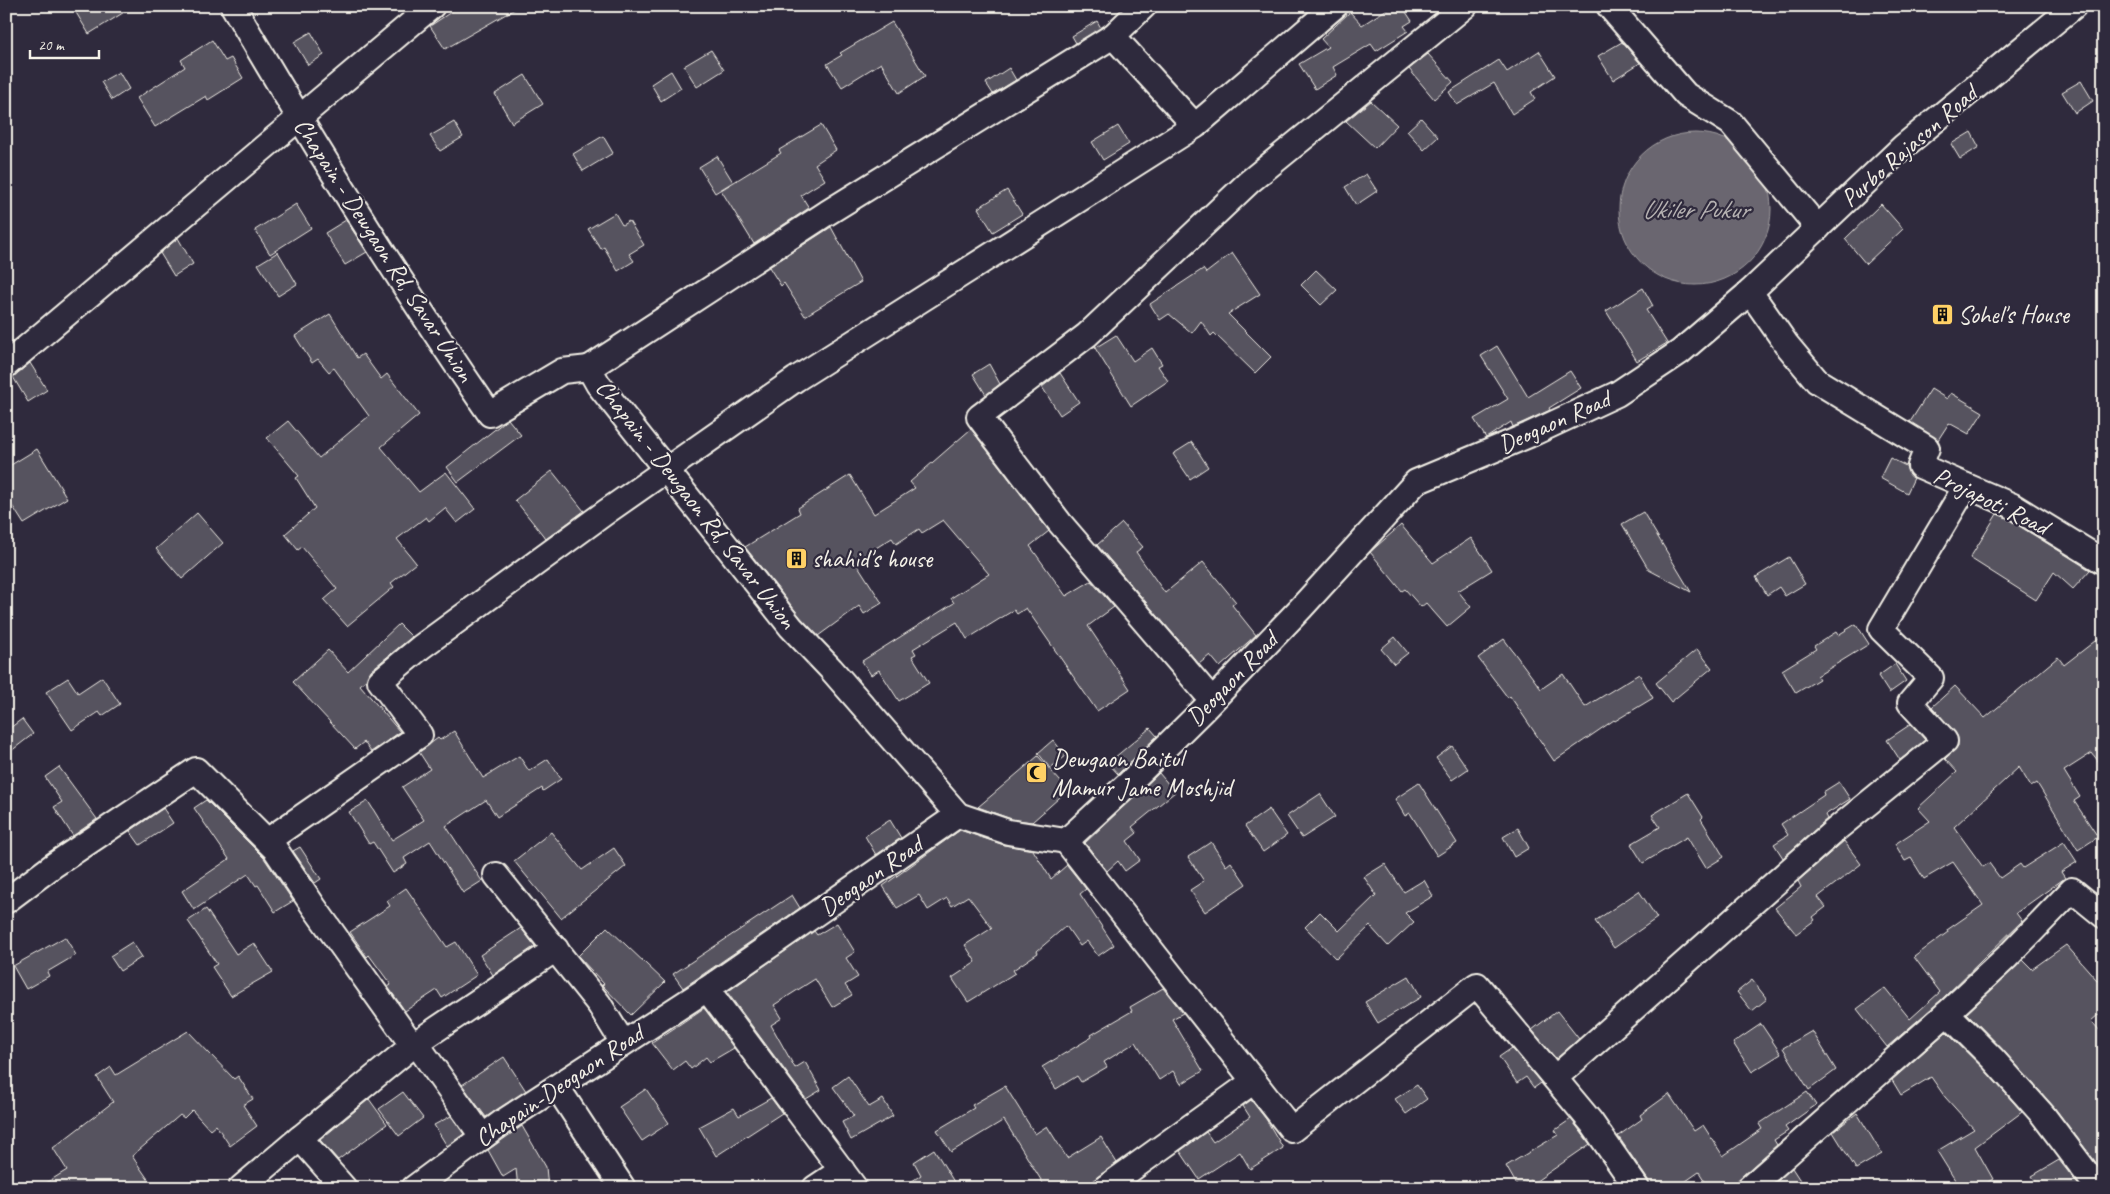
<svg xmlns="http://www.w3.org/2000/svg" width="2110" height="1194" font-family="Caveat,sans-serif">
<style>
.water{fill:#6a6670;stroke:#a19ea0}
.building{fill:#56525f;stroke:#f4f1e8}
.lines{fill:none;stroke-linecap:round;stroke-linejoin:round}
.minor-casing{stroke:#f4f1e8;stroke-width:28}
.minor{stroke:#2f2a3d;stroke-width:24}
.labels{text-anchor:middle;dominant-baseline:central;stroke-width:4.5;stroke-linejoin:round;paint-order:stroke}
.street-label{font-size:25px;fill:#f4f1e8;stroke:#2f2a3d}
.poi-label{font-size:25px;fill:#f4f1e8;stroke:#2f2a3d;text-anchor:start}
.water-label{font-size:26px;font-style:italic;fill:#b6b2b2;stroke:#2f2a3d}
</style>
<rect width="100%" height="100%" fill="#2f2a3d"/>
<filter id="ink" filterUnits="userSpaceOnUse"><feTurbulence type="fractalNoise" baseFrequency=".02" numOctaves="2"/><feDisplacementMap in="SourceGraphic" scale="10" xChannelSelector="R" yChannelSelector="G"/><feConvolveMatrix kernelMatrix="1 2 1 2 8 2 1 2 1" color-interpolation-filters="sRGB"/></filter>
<g filter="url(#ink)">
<!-- water -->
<circle class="water" cx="1695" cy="209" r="76"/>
<!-- building -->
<g class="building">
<polygon points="72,6 134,6 89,34"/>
<polygon points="460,6 520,6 445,49 430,26"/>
<polygon points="1392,6 1402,6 1412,21 1404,26 1408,31 1376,51 1371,44 1333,67 1337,75 1315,89 1299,64 1328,47 1321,39 1350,12 1362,25"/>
<polygon points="1097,21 1101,28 1076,43 1072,36"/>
<polygon points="892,22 925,76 899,93 881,63 842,87 827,64 842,55 840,53"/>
<polygon points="311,32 324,55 308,65 294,42"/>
<polygon points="212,40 225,61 231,58 243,78 208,100 206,96 155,127 137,98 185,67 181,60"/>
<polygon points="1622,42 1640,63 1613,80 1598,56"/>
<polygon points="711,50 724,70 697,87 684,66"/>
<polygon points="1539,51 1555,76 1531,92 1535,99 1512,114 1494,83 1457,105 1449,92 1499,60 1507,72"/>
<polygon points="1428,54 1453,82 1434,99 1409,69"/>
<polygon points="1009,68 1016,80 993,94 986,83"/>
<polygon points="671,71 681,88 661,101 651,84"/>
<polygon points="119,72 129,89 112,100 101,82"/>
<polygon points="525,75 543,104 512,123 495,94"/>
<polygon points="2081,81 2093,101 2075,113 2062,92"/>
<polygon points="1371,101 1397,125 1375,148 1346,121"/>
<polygon points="1421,118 1438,137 1424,150 1407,131"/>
<polygon points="454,122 463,137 440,151 430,136"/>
<polygon points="821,125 836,150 815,164 825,180 801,195 809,208 754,244 721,190 781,153 779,150"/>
<polygon points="1118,126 1129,144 1103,160 1092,142"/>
<polygon points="1971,132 1979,147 1960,159 1951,144"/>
<polygon points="603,136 613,153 583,171 573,154"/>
<polygon points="717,156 733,182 715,193 699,167"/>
<polygon points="1366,174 1377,191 1356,205 1345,187"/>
<polygon points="1007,190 1022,214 993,232 978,208"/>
<polygon points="296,204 311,228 270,254 255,230"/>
<polygon points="1881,204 1903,229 1866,264 1845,239"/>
<polygon points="615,213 622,225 629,221 644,245 629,254 634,261 618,271 604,247 601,249 588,229"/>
<polygon points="346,220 367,252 345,265 325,233"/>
<polygon points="831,227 861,282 805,316 784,283 781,286 769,267"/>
<polygon points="178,238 193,264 174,276 160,253"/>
<polygon points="278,252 297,284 278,296 258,264"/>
<polygon points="1232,253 1260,294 1228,314 1271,357 1255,373 1214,333 1211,336 1201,321 1192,333 1169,314 1160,320 1150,304 1203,269 1206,273"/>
<polygon points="1316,270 1337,290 1321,305 1301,285"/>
<polygon points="1643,288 1653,306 1646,310 1667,343 1637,361 1606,311"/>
<polygon points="330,314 357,358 363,354 381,379 387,374 419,415 381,447 419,492 446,472 475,509 457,523 445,508 429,521 426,517 397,539 416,563 391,583 394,587 347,626 324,600 337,589 302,547 298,550 285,534 315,508 296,478 299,476 267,438 288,421 319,458 369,416 334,368 329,372 318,359 312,363 295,336"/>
<polygon points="1116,335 1133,361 1152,348 1162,364 1158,366 1168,381 1131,406 1095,348"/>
<polygon points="1497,346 1528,397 1570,371 1581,388 1549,408 1550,410 1513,427 1511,422 1486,438 1474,419 1508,399 1481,356"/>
<polygon points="30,363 47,390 28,402 13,377"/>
<polygon points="989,364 1000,384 986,395 973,374"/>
<polygon points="1060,373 1079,402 1060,415 1042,387"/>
<polygon points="1931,389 1947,399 1951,393 1983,412 1969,434 1949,423 1938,440 1910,422"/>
<polygon points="508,419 521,435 458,482 447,467"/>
<polygon points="971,429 1049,531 1030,546 1066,596 1091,581 1114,607 1088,626 1130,689 1097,711 1026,608 1017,614 1014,610 967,639 957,622 913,649 916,654 912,656 929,683 899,701 879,670 871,675 862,661 954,603 951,598 989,574 943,520 922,533 919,529 896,544 892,538 855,561 882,603 864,614 859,606 818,636 801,618 745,547 800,513 798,508 850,475 874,514 915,488 910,482"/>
<polygon points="1192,442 1208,467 1190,479 1173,454"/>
<polygon points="37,449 67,498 24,524 6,496 6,468"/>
<polygon points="1890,458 1906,466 1909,474 1914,478 1907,493 1880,478"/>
<polygon points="552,471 584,511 546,539 515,500"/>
<polygon points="1643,512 1691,592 1649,570 1622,524"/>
<polygon points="197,513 223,543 182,579 156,549"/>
<polygon points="1997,514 2005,517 2090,570 2073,589 2054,572 2036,600 1970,558"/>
<polygon points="1122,523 1143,547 1136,552 1165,593 1203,562 1236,602 1232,605 1256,635 1220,667 1210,655 1199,664 1097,545"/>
<polygon points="1401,525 1433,563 1471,538 1492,570 1458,591 1471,607 1447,627 1426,603 1421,607 1405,589 1402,591 1370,552"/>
<polygon points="1789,557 1805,584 1785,596 1779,587 1767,595 1756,577"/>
<polygon points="399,624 412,637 371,670 367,679 360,685 400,732 371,752 364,742 355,749 293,682 328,650 348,672"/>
<polygon points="1856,624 1869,644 1817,676 1819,679 1796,693 1782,670 1816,649 1814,646 1836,632 1838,635"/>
<polygon points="2104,634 2104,769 2092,753 2064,771 2080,797 2074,801 2098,837 2078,850 2037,783 2031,787 2019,767 1954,827 1983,867 1989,863 2000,878 2020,864 2023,868 2064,842 2077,862 2061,872 2065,878 2016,913 2022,921 1938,1003 1887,1047 1857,1009 1885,988 1910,1019 1940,992 1914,957 1948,932 1947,930 1983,905 1953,862 1924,879 1911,858 1905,861 1895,844 1930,821 1918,808 1957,772 1945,759 1958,746 1958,738 1955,732 1932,707 1955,686 1985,718 2058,657 2064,665"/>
<polygon points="1395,637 1408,653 1394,664 1381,649"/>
<polygon points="1504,639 1541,689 1563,674 1585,707 1639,674 1653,698 1615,721 1614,720 1554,761 1510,696 1508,698 1478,658"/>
<polygon points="1697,649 1712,668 1671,702 1656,683"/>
<polygon points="1895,664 1906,681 1889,693 1878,676"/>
<polygon points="102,677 120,704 102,716 99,712 72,730 46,692 68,678 78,693"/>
<polygon points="22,719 33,734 6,755 6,731"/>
<polygon points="1911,724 1925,740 1900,760 1887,740"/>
<polygon points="1150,728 1157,736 1118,774 1108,763"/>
<polygon points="454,731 483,778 519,756 529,771 548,759 561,779 543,791 542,788 497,817 486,800 446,826 482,881 463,893 430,841 404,858 407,864 393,873 373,842 369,844 349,812 368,801 392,840 424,820 402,787 430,769 419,752 438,738 440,740"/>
<polygon points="1053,740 1066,756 1050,768 1038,753"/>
<polygon points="1452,746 1468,769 1452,780 1436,758"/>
<polygon points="1038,756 1068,790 1032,822 1011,819 978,807"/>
<polygon points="59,767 97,819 73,836 54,807 62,802 45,777"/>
<polygon points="1159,773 1175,792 1132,827 1137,833 1127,841 1140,860 1125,871 1118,861 1107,871 1085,843"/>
<polygon points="1839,782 1850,799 1825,815 1827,819 1783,858 1774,844 1788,835 1781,824 1824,795 1823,792"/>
<polygon points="1419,783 1457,843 1437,856 1410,813 1405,816 1395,799"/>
<polygon points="1688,793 1703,817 1701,819 1724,857 1706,868 1687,837 1643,863 1631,844 1660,827 1652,815"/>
<polygon points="1320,794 1335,817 1302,838 1287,816"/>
<polygon points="206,800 264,858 293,901 275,912 258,885 256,886 248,874 194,910 182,891 229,859 194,808"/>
<polygon points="163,808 173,823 140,845 130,831"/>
<polygon points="1269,809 1287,835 1263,852 1245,826"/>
<polygon points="890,820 901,838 876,855 865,836"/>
<polygon points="1518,828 1529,848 1514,857 1503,837"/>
<polygon points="960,830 1004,845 1033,850 1051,879 1067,865 1086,889 1080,894 1114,945 1098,956 1087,941 1080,946 1066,926 1037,951 1038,953 1013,970 1015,973 968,1002 952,978 976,962 965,945 992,928 968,896 952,906 947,898 928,910 919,895 897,908 883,886"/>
<polygon points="551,832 582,870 614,848 626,866 561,918 514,861"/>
<polygon points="1844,841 1861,864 1818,897 1826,907 1813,917 1815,920 1796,934 1775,908 1801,887 1798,881"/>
<polygon points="1211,842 1226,866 1231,862 1246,884 1205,912 1190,890 1204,881 1188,857"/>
<polygon points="300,847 321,879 315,883 293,851"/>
<polygon points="1385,864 1404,892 1424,880 1433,896 1405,913 1414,922 1388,946 1370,926 1336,959 1305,927 1320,912 1339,931 1376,895 1364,877"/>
<polygon points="406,888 447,947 456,942 477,975 442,998 437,990 405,1011 388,987 391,985 369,955 367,957 350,932 390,906 387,901"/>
<polygon points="1639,891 1657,918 1614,948 1595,921"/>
<polygon points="792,895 800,908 683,988 673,974"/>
<polygon points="206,909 236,954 254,943 273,972 231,996 212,967 217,964 188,921"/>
<polygon points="837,923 855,952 846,958 858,977 845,985 852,995 832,1007 815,979 774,1005 782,1018 771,1025 795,1068 805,1062 821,1090 806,1099 727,992 814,931 817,935"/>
<polygon points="607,927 665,982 631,1015 602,985 604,984 578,956"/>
<polygon points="521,928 535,946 493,975 480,955"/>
<polygon points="65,937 76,955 47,972 49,976 26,989 13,966"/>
<polygon points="132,942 142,957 120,971 110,956"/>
<polygon points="2066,945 2104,988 2104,1010 2091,1021 2104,1035 2104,1173 2053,1106 2003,1050 1967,1013 2023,960 2032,969"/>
<polygon points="1409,976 1421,997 1378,1023 1365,1002"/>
<polygon points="1752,980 1767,999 1752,1011 1737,992"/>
<polygon points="1163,988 1183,1013 1172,1019 1203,1071 1181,1084 1173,1071 1159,1080 1136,1042 1104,1062 1107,1067 1081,1082 1077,1076 1056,1089 1042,1067 1092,1037 1091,1035 1132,1011 1130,1007"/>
<polygon points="704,1008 734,1048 710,1062 706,1057 691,1069 685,1061 673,1070 652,1043"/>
<polygon points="1557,1011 1579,1039 1556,1059 1532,1030"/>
<polygon points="1761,1024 1781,1054 1752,1072 1733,1043"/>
<polygon points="188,1031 234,1079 238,1076 253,1099 243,1105 257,1126 230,1146 216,1125 210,1130 192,1110 184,1118 180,1115 132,1156 154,1188 38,1188 67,1170 53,1148 113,1102 97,1077 111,1067 116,1075"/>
<polygon points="1812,1031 1836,1070 1809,1090 1783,1048"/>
<polygon points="1946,1032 1983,1068 2022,1112 1975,1147 1993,1179 1979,1188 1960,1188 1937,1151 1974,1129 1945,1097 1931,1077 1901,1095 1892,1080"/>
<polygon points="1512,1048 1541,1083 1534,1088 1526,1077 1517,1083 1499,1057"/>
<polygon points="504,1057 526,1091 486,1117 462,1085"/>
<polygon points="848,1076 869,1107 883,1099 893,1116 851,1140 842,1122 854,1116 833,1087"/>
<polygon points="1417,1085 1427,1099 1406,1114 1395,1099"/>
<polygon points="1005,1086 1035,1134 1047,1126 1067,1158 1101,1137 1117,1163 1097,1177 1090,1188 1046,1188 1004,1120 951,1152 937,1130 974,1108 972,1105"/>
<polygon points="646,1089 669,1123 642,1141 619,1107"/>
<polygon points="403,1092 423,1118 399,1136 379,1109"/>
<polygon points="1807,1092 1816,1105 1785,1127 1788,1131 1774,1140 1777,1145 1740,1178 1736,1188 1709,1188 1699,1172 1676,1188 1651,1188 1648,1180 1618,1136 1642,1119 1640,1115 1669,1094 1694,1131 1703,1125 1723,1156 1762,1129 1759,1124"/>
<polygon points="771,1098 782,1113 716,1156 699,1127 734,1108 739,1116"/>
<polygon points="369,1099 387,1124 338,1160 320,1140"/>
<polygon points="1251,1100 1266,1119 1283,1148 1250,1169 1240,1152 1199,1179 1180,1151 1206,1132 1213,1142 1250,1117 1243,1106"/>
<polygon points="1857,1113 1882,1154 1856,1169 1833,1132"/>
<polygon points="451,1116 464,1134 447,1146 434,1125"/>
<polygon points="1571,1119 1590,1144 1532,1184 1530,1180 1518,1187 1506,1166 1558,1135 1555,1130"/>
<polygon points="522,1126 546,1167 548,1188 518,1188 516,1169 503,1177 488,1150"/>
<polygon points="934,1149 954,1182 944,1188 902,1188 921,1175 914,1162"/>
<polygon points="2059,1160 2081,1188 2040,1188 2032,1176"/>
<polygon points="1792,1168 1805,1188 1770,1188"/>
</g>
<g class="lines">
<defs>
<g id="minor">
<path d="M233,6C314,145 399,282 490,414L562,371L589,368L598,384L791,627L831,669L958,815L1008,832L1066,841L1129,783L1203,710L1301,608L1416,482L1529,435L1617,394L1680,352L1750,292L1904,146L2074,6"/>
<polyline points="1144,6 1113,36 1195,126"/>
<polyline points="1609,6 1686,95 1731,123 1818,228"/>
<polyline points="1750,292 1787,345 1817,381 1927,448 1920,466 2011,505 2104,562"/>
<polyline points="6,365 432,6"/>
<polyline points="589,368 827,213 1113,36"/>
<polyline points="1212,700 1060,523 979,417 1087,335 1249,182 1465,6"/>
<polyline points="267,841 420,735 380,681 421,647 606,512 796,379 1195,126 1335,6"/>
<polyline points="1066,841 1292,1130 1477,985 1591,1122 1637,1188"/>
<polyline points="496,875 599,1004 623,1043"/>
<polyline points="6,901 54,865 196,770 275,849 314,907 413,1046"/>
<polyline points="1947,1013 2007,957 2072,890 2104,916"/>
<polyline points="416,1043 556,949"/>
<polyline points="1555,1078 1834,831 1945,741 1910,703 1931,678 1881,629 1966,486"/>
<polyline points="557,1087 623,1188"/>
<polyline points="300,1138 416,1043 482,1136"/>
<polyline points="241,1188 300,1138 344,1188"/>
<polyline points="414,1188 504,1121 707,989"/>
<polyline points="815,1188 842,1170"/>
<polyline points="855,1188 707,989 958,815"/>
<polyline points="1105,1188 1254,1081"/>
<polyline points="1749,1188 1947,1013 1993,1059 2043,1115 2098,1188"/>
</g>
</defs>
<!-- minor casing -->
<use href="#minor" class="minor-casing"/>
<!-- minor -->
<use href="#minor" class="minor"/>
</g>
</g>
<!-- icons -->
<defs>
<symbol id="building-square" viewBox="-11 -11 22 22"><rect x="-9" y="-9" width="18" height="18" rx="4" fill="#ffd166" stroke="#2f2a3d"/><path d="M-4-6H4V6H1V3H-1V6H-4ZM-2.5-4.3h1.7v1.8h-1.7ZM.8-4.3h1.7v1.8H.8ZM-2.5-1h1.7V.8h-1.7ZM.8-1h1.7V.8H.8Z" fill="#111"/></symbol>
<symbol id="mosque-square" viewBox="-11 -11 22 22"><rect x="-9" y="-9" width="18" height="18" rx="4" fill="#ffd166" stroke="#2f2a3d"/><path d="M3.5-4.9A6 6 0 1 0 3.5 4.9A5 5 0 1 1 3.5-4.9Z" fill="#111"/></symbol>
</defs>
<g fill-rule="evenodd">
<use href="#building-square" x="1930" y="302" width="25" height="25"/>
<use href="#building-square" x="784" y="546" width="25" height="25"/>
<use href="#mosque-square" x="1024" y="760" width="25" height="25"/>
</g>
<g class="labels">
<!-- street labels -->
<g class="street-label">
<text transform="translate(1909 146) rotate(-41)">Purbo Rajason Road</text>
<text transform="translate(384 250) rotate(57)">Chapain - Dewgaon Rd, Savar Union</text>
<text transform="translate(1554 422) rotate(-24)">Deogaon Road</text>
<text transform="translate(1991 501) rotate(26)">Projapoti Road</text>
<text transform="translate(696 504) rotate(52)">Chapain - Dewgaon Rd, Savar Union</text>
<text transform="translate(1232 679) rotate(-46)">Deogaon Road</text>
<text transform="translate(871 876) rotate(-35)">Deogaon Road</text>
<text transform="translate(559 1086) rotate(-34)">Chapain-Deogaon Road</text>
</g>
<!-- poi labels -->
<g class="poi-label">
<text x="1958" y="315">Sohel's House</text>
<text x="812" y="559">shahid's house</text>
<text x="1052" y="759">Dewgaon Baitul<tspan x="1052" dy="29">Mamur Jame Moshjid</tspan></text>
</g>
<!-- water labels -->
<g class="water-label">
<text x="1695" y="209">Ukiler Pukur</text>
</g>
</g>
<!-- margin -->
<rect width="2110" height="1194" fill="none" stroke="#2f2a3d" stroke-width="25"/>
<rect x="12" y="12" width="2085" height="1169" fill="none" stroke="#f4f1e8" stroke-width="2" filter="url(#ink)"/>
<!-- scale -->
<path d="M30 50v8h69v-8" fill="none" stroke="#f4f1e8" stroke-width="2.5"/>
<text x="38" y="50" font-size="15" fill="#f4f1e8" stroke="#2f2a3d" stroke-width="4" paint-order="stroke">20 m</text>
</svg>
